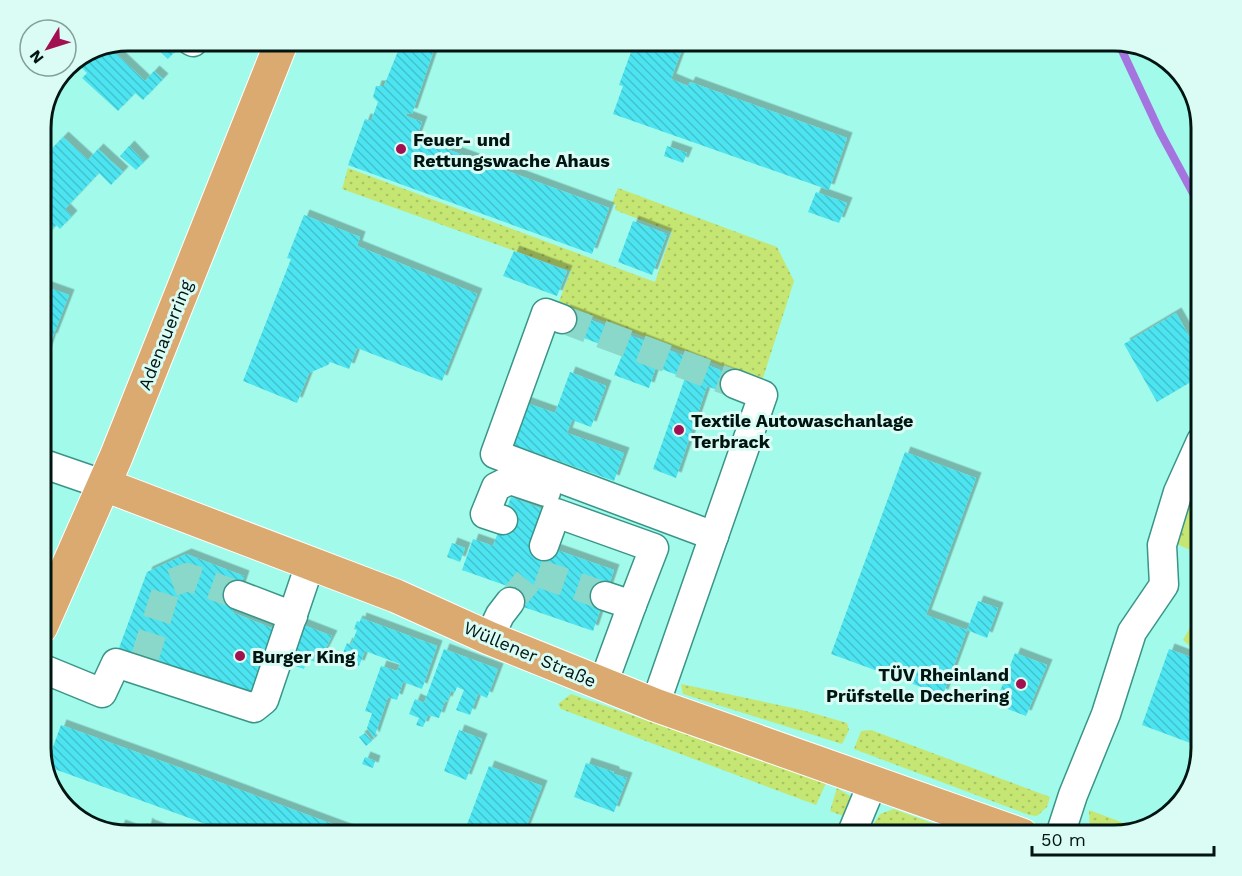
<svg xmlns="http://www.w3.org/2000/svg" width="1242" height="876" font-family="'Work Sans',sans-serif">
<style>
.grass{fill:url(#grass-dots)}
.forest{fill:url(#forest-firs)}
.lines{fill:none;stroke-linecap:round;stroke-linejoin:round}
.stream{stroke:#a475de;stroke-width:8}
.building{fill:url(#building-back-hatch);filter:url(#shadow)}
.minor-tunnel{stroke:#8ad8ca;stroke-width:28;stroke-dasharray:28 14;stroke-linecap:butt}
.minor-casing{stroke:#3a9487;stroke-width:31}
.major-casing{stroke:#fff;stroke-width:35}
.minor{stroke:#fff;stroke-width:28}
.major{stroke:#daaa71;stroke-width:33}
.poi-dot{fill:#a31051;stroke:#dbfbf5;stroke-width:2}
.labels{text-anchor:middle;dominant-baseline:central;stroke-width:6;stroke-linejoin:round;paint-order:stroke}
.poi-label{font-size:18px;font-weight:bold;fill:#001511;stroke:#dbfbf5;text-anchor:start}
.street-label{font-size:18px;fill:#001511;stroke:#dbfbf5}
.rim{fill:none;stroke:#001511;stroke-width:3}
</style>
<defs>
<pattern id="grass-dots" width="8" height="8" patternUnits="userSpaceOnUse" patternTransform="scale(1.5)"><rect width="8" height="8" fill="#c5e672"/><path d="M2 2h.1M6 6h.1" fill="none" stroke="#a7c462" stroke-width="1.8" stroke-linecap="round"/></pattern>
<pattern id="forest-firs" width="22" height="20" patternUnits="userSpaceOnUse" patternTransform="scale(1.5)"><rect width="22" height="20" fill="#c5e672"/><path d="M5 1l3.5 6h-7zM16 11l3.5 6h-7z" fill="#a7c462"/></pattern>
<pattern id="building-back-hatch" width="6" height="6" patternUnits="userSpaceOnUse" patternTransform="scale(1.5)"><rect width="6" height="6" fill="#4ce4f0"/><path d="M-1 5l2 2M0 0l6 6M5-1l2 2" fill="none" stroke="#41c3cd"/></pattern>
<filter id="shadow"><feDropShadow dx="5.5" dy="-5.5" stdDeviation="0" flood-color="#0004"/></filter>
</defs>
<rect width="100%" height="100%" fill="#a2faeb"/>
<!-- grass -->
<g class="grass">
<polygon points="348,168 655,282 672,232 615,210 616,205 612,203 618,188 777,247 794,281 762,381 558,304 571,271 342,189"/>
<polygon points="681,684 802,710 847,723 849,730 842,744 683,694"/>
<polygon points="571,694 826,783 816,805 561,709 558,704"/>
<polygon points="871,730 1050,797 1047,807 1037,816 1029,815 854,749 861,731"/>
<polygon points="837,788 850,796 854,813 851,819 830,811"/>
<polygon points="894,809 964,835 891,835 872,827 880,814"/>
<polygon points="1089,810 1140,829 1114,835 1092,835 1090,834"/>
</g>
<!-- forest -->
<g class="forest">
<polygon points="1174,67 1192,89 1199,118 1178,80"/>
<polygon points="1201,467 1201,561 1194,552 1177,544 1188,490"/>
<polygon points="1201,608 1201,656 1183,640"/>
</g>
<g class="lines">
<!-- stream -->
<polyline class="stream" points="1118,42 1160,132 1201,208"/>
</g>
<!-- building -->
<g class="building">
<polygon points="149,41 178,41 182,44 168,59"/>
<polygon points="402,41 437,41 412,114 407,113 406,116 422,122 416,138 609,208 592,254 348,165 365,119 371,121 378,102 373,97 376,86 384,86"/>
<polygon points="635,41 685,41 671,79 688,86 690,82 847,138 829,190 613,114 623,86 619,85"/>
<polygon points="114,46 111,49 145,81 154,71 163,79 143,100 135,93 118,111 82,78 87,73 75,61"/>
<polygon points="63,137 88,160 98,149 123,172 111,185 99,173 65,209 72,216 60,229 56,225 41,242 41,160"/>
<polygon points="129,146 144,162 136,170 120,156"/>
<polygon points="667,146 687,153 683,163 664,156"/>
<polygon points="816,192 847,203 839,223 808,212"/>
<polygon points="304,215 360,237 357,246 477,294 442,381 357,348 349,369 330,362 328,365 309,373 297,403 243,381 291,259 287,258"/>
<polygon points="633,221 667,234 652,275 618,262"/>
<polygon points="514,251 567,271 557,296 503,276"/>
<polygon points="41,285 69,295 52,339 51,338 41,369"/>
<polygon points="565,310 738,377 735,384 717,390 707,386 676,478 653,469 685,378 656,367 649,388 614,375 623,353 558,328"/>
<polygon points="1176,313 1201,357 1201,376 1157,402 1124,344"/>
<polygon points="570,372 606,386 591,427 572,420 567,433 624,453 614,481 506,442 521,401 555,413"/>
<polygon points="905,452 976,478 926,615 967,630 978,601 998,608 987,638 967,630 943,695 831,654"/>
<polygon points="511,497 542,509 531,541 614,570 593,631 509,602 515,586 510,587 462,570 473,539 493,546"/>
<polygon points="452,543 465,548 460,562 447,557"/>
<polygon points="186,554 244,576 232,612 274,629 251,695 164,668 119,648 147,572"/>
<polygon points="361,618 437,646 422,689 403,682 397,700 388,697 374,738 367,728 372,713 365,711 381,666 397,671 400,664 365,651 359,666 340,660 347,643 351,645 357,630 354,629 357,621 360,622"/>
<polygon points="301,624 332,636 318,663 307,659 304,669 287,663"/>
<polygon points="444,649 498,669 487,698 478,694 470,715 456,710 464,690 457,687 455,692 451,691 447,702 445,701 439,718 428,715 423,727 416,725 419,718 409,714 415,699 424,703"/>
<polygon points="1169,649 1201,661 1201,747 1142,725"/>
<polygon points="1015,653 1047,665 1026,716 995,704"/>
<polygon points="61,725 189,771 362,835 236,835 46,766"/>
<polygon points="459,730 482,739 466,780 444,771"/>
<polygon points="365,733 372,741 366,746 359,737"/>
<polygon points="365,757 375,761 373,768 362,764"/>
<polygon points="586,763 614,772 614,774 627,778 614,812 574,797"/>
<polygon points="489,766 542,786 523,835 463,835"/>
<polygon points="147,823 149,825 177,835 128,835 117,832 120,825 144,834"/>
</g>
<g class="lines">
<!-- minor-tunnel -->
<g class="minor-tunnel">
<polyline points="562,319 735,384"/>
<polyline points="510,602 535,572 605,596"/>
<polyline points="144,660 168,584 187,577 238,595"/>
</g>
<defs>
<g id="minor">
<polyline points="191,41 193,42"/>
<polyline points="562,319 546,313 495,454 714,536"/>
<polyline points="41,463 105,485"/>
<polyline points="503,520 485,514 496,487 510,480 546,492"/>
<polyline points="544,546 556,513 654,548 632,605"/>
<polyline points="238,595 293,616"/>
<polyline points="489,638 500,615 510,602"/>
<polyline points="41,668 102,693 116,663 254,708 264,700 310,564"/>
<polyline points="603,684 632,605 605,596"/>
<polyline points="655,705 763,395 735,384"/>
<polyline points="851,835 873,782"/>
<polyline points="1060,835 1073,795 1106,714 1132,632 1164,585 1162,545 1178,492 1201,441"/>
</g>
<g id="major">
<polyline points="105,485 396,596 489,638 655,705 1022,835"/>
<polyline points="41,627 116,457 282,41"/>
</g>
</defs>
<!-- minor casing -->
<use href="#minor" class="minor-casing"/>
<!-- major casing -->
<use href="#major" class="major-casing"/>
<!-- minor -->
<use href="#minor" class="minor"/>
<!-- major -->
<use href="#major" class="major"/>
</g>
<!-- markers -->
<g class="poi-dot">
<circle cx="401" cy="149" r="6"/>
<circle cx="679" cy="430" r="6"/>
<circle cx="240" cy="656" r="6"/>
<circle cx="1021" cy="684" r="6"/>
</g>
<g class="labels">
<!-- poi labels -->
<g class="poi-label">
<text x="413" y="139">Feuer- und<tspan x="413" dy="21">Rettungswache Ahaus</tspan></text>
<text x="691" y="420">Textile Autowaschanlage<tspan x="691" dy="21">Terbrack</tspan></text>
<text x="252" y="656">Burger King</text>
<text x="1009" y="674" text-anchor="end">TÜV Rheinland<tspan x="1009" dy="21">Prüfstelle Dechering</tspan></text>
</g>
<!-- street labels -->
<g class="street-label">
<text transform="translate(165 335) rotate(-68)">Adenauerring</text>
<text transform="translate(530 654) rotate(23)">Wüllener Straße</text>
</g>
</g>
<!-- crop -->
<path d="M0 0H1242V876H0ZM128 51H1114A77 77 0 0 1 1191 128V748A77 77 0 0 1 1114 825H128A77 77 0 0 1 51 748V128A77 77 0 0 1 128 51Z" fill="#dbfbf5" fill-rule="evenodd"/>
<path class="rim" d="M128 51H1114A77 77 0 0 1 1191 128V748A77 77 0 0 1 1114 825H128A77 77 0 0 1 51 748V128A77 77 0 0 1 128 51Z"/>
<!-- north arrow -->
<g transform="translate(48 48) rotate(232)"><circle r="28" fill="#dbfbf5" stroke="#839f9a" stroke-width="1.5"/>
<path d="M0-4.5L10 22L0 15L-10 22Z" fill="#a31051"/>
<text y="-9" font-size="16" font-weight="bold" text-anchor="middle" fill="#001511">N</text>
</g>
<!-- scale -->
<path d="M1032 846v9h182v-9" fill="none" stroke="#001511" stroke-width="3"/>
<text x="1041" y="846" font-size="18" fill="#001511" stroke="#dbfbf5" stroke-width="4.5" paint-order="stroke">50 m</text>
</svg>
